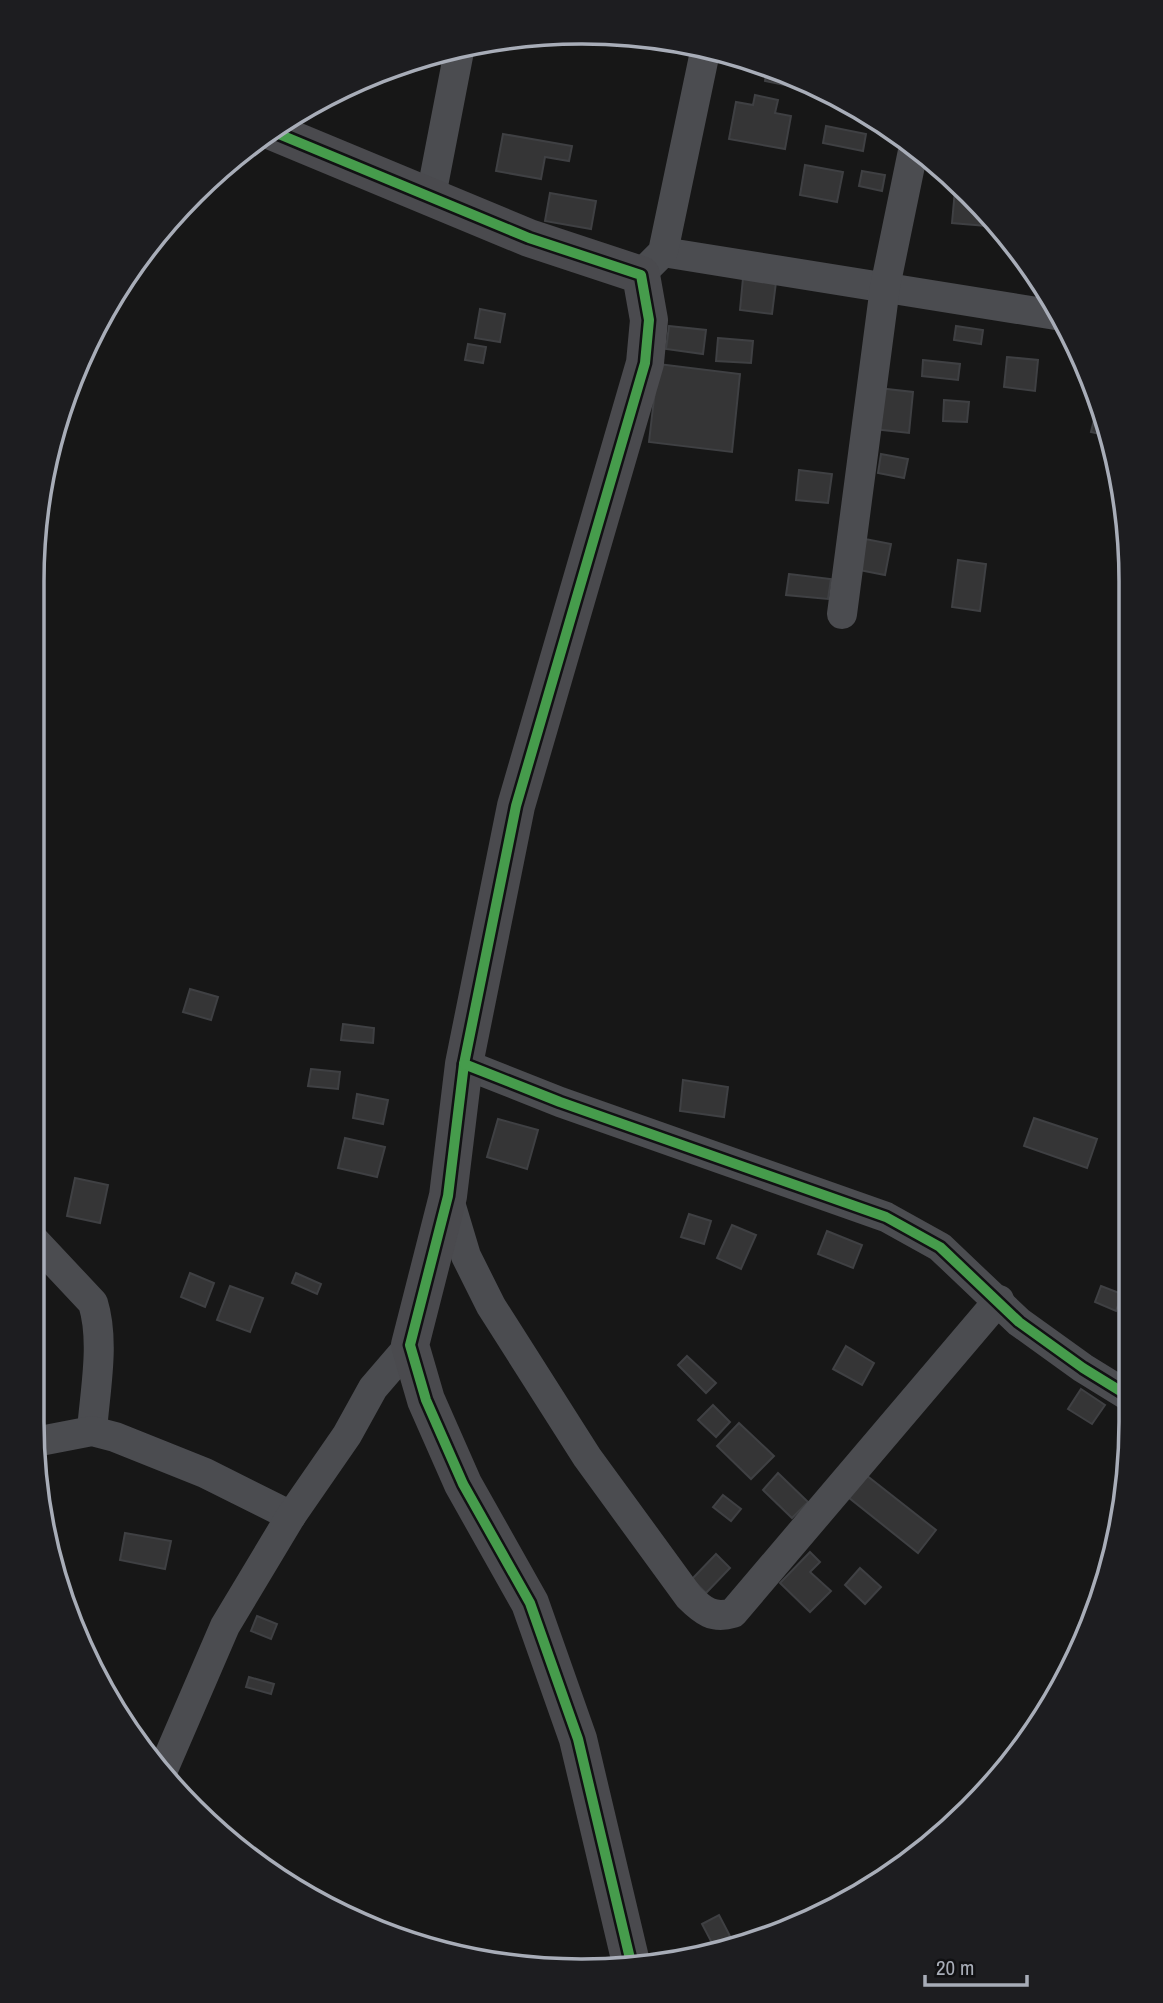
<svg xmlns="http://www.w3.org/2000/svg" width="1163" height="2003" font-family="'Archivo Narrow',sans-serif">
<style>
.building{fill:#353536;stroke:#3f4043;stroke-width:2}
.lines{fill:none;stroke-linecap:round;stroke-linejoin:round}
.street{stroke:#4b4c50;stroke-width:30}
.secondary{stroke:#4a4a4e;stroke-width:38}
.cycleway-casing{stroke:#111113;stroke-width:15}
.cycleway{stroke:#469c4c;stroke-width:10}
.rim{fill:none;stroke:#a8adb8;stroke-width:3.5}
</style>
<rect width="100%" height="100%" fill="#171717"/>
<!-- building -->
<g class="building">
<polygon points="767,66 802,79 800,88 765,81"/>
<polygon points="755,95 778,100 775,113 791,116 785,149 729,139 736,102 753,105"/>
<polygon points="826,126 866,134 863,151 823,143"/>
<polygon points="503,134 572,146 569,161 545,157 541,179 496,171"/>
<polygon points="805,165 843,172 837,202 800,195"/>
<polygon points="862,171 885,175 882,191 859,186"/>
<polygon points="955,190 971,193 987,214 986,226 952,223"/>
<polygon points="550,193 596,201 591,229 545,221"/>
<polygon points="743,278 776,282 772,314 740,310"/>
<polygon points="480,309 505,314 500,342 475,338"/>
<polygon points="669,326 706,330 703,354 666,349"/>
<polygon points="956,326 983,330 981,344 954,340"/>
<polygon points="718,338 753,341 751,363 716,361"/>
<polygon points="468,344 486,347 483,363 465,360"/>
<polygon points="1007,357 1038,360 1035,391 1004,387"/>
<polygon points="923,360 960,364 958,380 922,376"/>
<polygon points="658,364 740,374 732,452 649,442"/>
<polygon points="878,388 913,392 909,433 874,429"/>
<polygon points="944,400 969,402 967,422 943,421"/>
<polygon points="1098,404 1102,405 1109,436 1091,432"/>
<polygon points="881,454 908,459 904,478 878,473"/>
<polygon points="799,470 832,474 828,503 796,500"/>
<polygon points="860,538 891,544 885,575 854,569"/>
<polygon points="958,560 986,564 980,611 952,607"/>
<polygon points="789,574 831,579 828,599 786,595"/>
<polygon points="190,989 218,997 211,1020 183,1012"/>
<polygon points="343,1024 374,1028 373,1043 341,1040"/>
<polygon points="311,1069 340,1072 338,1089 308,1086"/>
<polygon points="683,1080 728,1087 724,1117 680,1111"/>
<polygon points="357,1094 388,1100 383,1124 353,1118"/>
<polygon points="1034,1118 1097,1139 1087,1168 1024,1146"/>
<polygon points="498,1119 538,1130 527,1169 487,1157"/>
<polygon points="345,1138 385,1147 377,1177 338,1168"/>
<polygon points="75,1178 108,1185 100,1223 67,1216"/>
<polygon points="689,1214 711,1221 704,1244 681,1237"/>
<polygon points="732,1225 756,1235 741,1269 717,1258"/>
<polygon points="827,1231 862,1245 853,1268 818,1254"/>
<polygon points="190,1273 214,1283 205,1307 181,1297"/>
<polygon points="296,1273 321,1284 317,1294 292,1283"/>
<polygon points="230,1286 263,1298 250,1332 217,1320"/>
<polygon points="1101,1286 1122,1294 1116,1311 1095,1302"/>
<polygon points="846,1346 874,1363 862,1385 833,1369"/>
<polygon points="687,1356 716,1383 706,1393 678,1365"/>
<polygon points="1081,1389 1105,1405 1092,1424 1068,1409"/>
<polygon points="713,1405 730,1422 716,1437 698,1420"/>
<polygon points="739,1423 774,1456 751,1479 717,1446"/>
<polygon points="778,1473 808,1502 792,1518 763,1490"/>
<polygon points="866,1475 936,1530 918,1553 848,1497"/>
<polygon points="723,1495 741,1509 731,1521 713,1507"/>
<polygon points="125,1533 171,1541 165,1569 120,1560"/>
<polygon points="810,1552 820,1562 810,1572 831,1591 810,1612 780,1583"/>
<polygon points="716,1554 730,1568 706,1593 692,1579"/>
<polygon points="860,1568 881,1587 865,1604 845,1585"/>
<polygon points="257,1616 277,1624 271,1639 251,1631"/>
<polygon points="249,1677 274,1684 271,1694 246,1687"/>
<polygon points="719,1915 730,1936 713,1945 702,1924"/>
</g>
<g class="lines">
<!-- street -->
<g class="street">
<polyline points="431,196 460,46"/>
<polyline points="663,252 1062,316"/>
<polyline points="650,265 663,252 706,47"/>
<polyline points="842,614 885,287 914,146"/>
<polyline points="464,1064 560,1102 886,1217 940,1247 1019,1322 1083,1368 1130,1397"/>
<path d="M448,1196L466,1256L491,1306L587,1457L689,1597C703,1611 713,1619 733,1613L999,1300"/>
<path d="M32,1238L93,1303C105,1342 95,1390 92,1431"/>
<polyline points="35,1442 92,1431 115,1437 205,1473 291,1516"/>
<polyline points="162,1772 225,1626 291,1516 347,1435 373,1388 410,1345"/>
</g>
<!-- secondary -->
<polyline class="secondary" points="269,130 529,238 641,275 649,320 645,363 516,806 464,1064 448,1196 410,1345 426,1400 463,1484 530,1603 578,1739 632,1967"/>
<defs>
<g id="cycleway">
<polyline points="269,130 529,238 641,275 649,320 645,363 516,806 464,1064 448,1196 410,1345 426,1400 463,1484 530,1603 578,1739 632,1967"/>
<polyline points="464,1064 560,1102 886,1217 940,1247 1019,1322 1083,1368 1130,1397"/>
</g>
</defs>
<!-- cycleway casing -->
<use href="#cycleway" class="cycleway-casing"/>
<!-- cycleway -->
<use href="#cycleway" class="cycleway"/>
</g>
<!-- crop -->
<path d="M0 0H1163V2003H0ZM581 44H582A537 537 0 0 1 1119 581V1422A537 537 0 0 1 582 1959H581A537 537 0 0 1 44 1422V581A537 537 0 0 1 581 44Z" fill="#1d1d20" fill-rule="evenodd"/>
<path class="rim" d="M581 44H582A537 537 0 0 1 1119 581V1422A537 537 0 0 1 582 1959H581A537 537 0 0 1 44 1422V581A537 537 0 0 1 581 44Z"/>
<!-- scale -->
<path d="M925 1975v10h102v-10" fill="none" stroke="#a8adb8" stroke-width="3.5"/>
<text x="936" y="1975" font-size="21" fill="#a8adb8" stroke="#111113" stroke-width="5" paint-order="stroke">20 m</text>
</svg>
